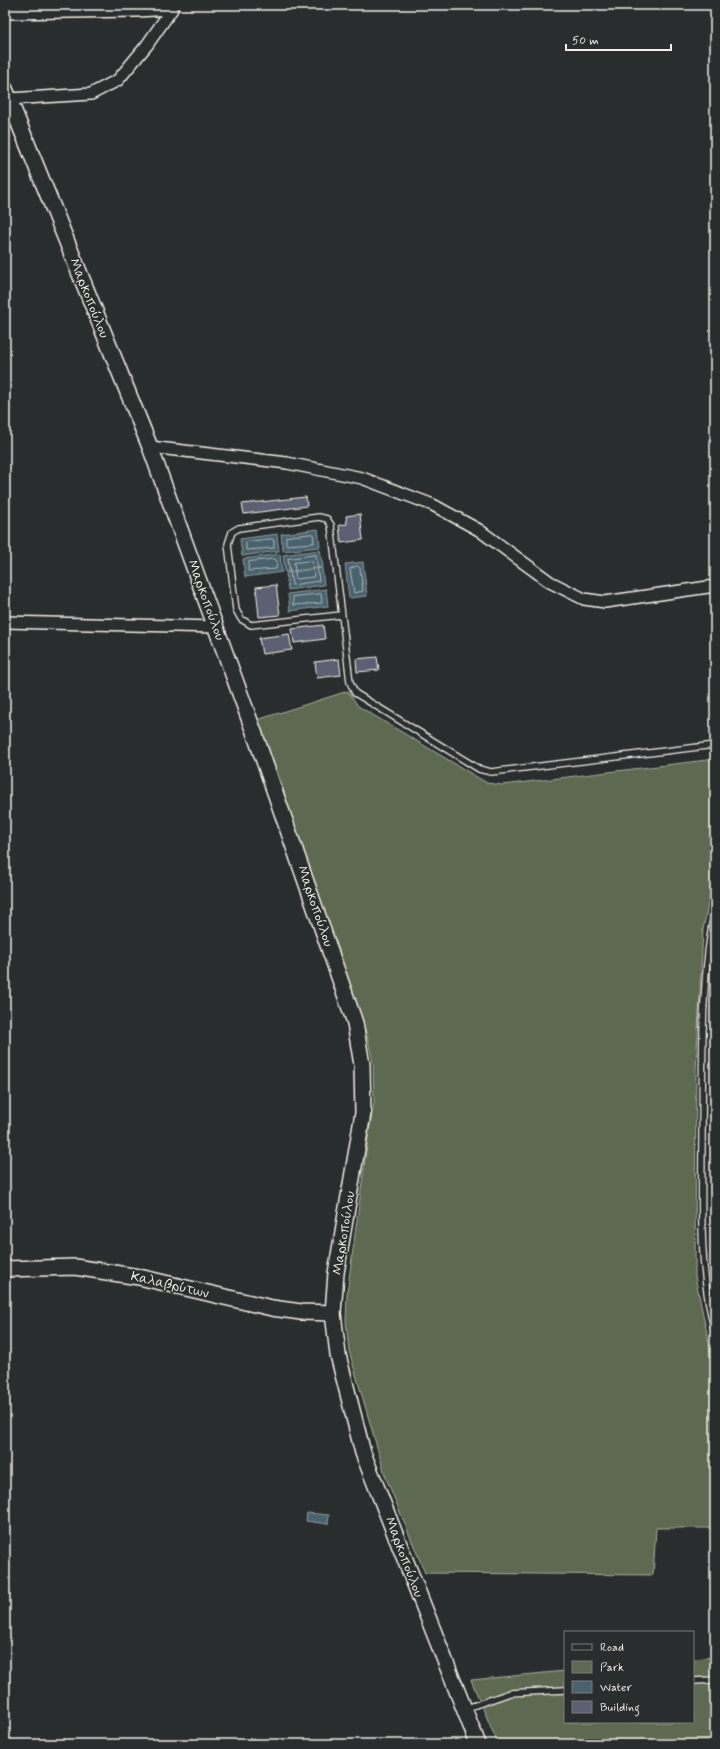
<svg xmlns="http://www.w3.org/2000/svg" width="720" height="1749" font-family="Mynerve,sans-serif">
<style>
.green{fill:#5d6a51;stroke:#a8ae9c}
.water{fill:#49636e;stroke:#8d9c9f}
.lines{fill:none;stroke-linecap:round;stroke-linejoin:round}
.shore{stroke:#b0b8b7;stroke-width:1}
.building{fill:#5b6072;stroke:#f4f1e8}
.lane-casing{stroke:#f4f1e8;stroke-width:8}
.street-casing{stroke:#f4f1e8;stroke-width:14}
.secondary-casing{stroke:#f4f1e8;stroke-width:18}
.lane{stroke:#2a2d2e;stroke-width:5.5}
.street{stroke:#2a2d2e;stroke-width:11}
.secondary{stroke:#2a2d2e;stroke-width:15}
.labels{text-anchor:middle;dominant-baseline:central;stroke-width:3;stroke-linejoin:round;paint-order:stroke}
.street-label{font-size:14px;fill:#f4f1e8;stroke:#2a2d2e}
</style>
<rect width="100%" height="100%" fill="#2a2d2e"/>
<filter id="ink" filterUnits="userSpaceOnUse"><feTurbulence type="fractalNoise" baseFrequency=".025" numOctaves="2"/><feDisplacementMap in="SourceGraphic" scale="8" xChannelSelector="R" yChannelSelector="G"/><feConvolveMatrix kernelMatrix="1 2 1 2 8 2 1 2 1" color-interpolation-filters="sRGB"/></filter>
<g filter="url(#ink)">
<!-- green -->
<g class="green">
<polygon points="348,691 358,706 487,783 502,785 715,759 715,870 703,930 696,1071 695,1276 715,1372 715,1528 656,1528 653,1575 425,1573 386,1478 349,1351 346,1321 347,1294 368,1138 374,1103 373,1063 367,1035 257,720"/>
<polygon points="715,1657 715,1744 498,1744 471,1680 565,1671 565,1722 693,1722 693,1659"/>
</g>
<!-- water -->
<g class="water">
<polygon points="318,529 320,547 283,551 281,534"/>
<polygon points="277,534 279,551 242,556 240,539"/>
<polygon points="320,550 323,567 285,572 283,555"/>
<polygon points="280,554 282,572 245,577 243,559"/>
<polygon points="363,562 367,596 349,598 345,564"/>
<polygon points="322,568 324,585 288,590 286,573"/>
<polygon points="326,589 328,606 290,611 288,594"/>
<polygon points="307,1513 329,1515 328,1524 306,1521"/>
</g>
<g class="lines">
<!-- shore -->
<g class="shore">
<polygon points="313,534 314,543 286,545 286,537"/>
<polygon points="272,539 274,540 274,548 246,550 246,542"/>
<polygon points="316,555 319,581 292,585 288,559"/>
<polygon points="275,559 277,561 276,569 248,571 249,562"/>
<polygon points="312,561 314,577 296,579 294,563"/>
<polygon points="358,566 360,568 363,591 354,593 350,569"/>
<polygon points="321,594 322,603 293,605 293,597"/>
</g>
</g>
<!-- building -->
<g class="building">
<polygon points="306,497 307,506 244,514 242,504"/>
<polygon points="360,514 363,540 341,543 339,525 347,524 346,516"/>
<polygon points="276,585 280,615 259,617 256,587"/>
<polygon points="323,625 325,639 294,643 292,629"/>
<polygon points="289,634 292,650 262,654 259,638"/>
<polygon points="377,657 379,670 357,672 356,659"/>
<polygon points="339,659 341,675 317,678 315,662"/>
</g>
<g class="lines">
<defs>
<g id="lane">
<polyline points="341,615 251,625 241,619 236,610 228,544 232,532 239,528 319,517 327,519 331,525 350,682 355,693 479,769 491,772 715,745"/>
<path d="M715,908C700,982 703,1058 702,1134C702,1199 698,1269 715,1332"/>
<polyline points="693,1681 715,1680"/>
<polyline points="464,1709 510,1693 565,1690"/>
</g>
<g id="street">
<polyline points="5,13 137,11 172,9 147,45 118,80 91,94 9,99"/>
<polyline points="150,447 287,463 362,478 433,505 479,530 550,582 584,599 605,602 715,586"/>
<polyline points="5,622 216,627"/>
</g>
<g id="secondary">
<polyline points="5,89 150,447 254,732 355,1023 362,1065 363,1113 336,1273 333,1313 338,1355 363,1453 478,1744"/>
<polyline points="5,1269 75,1267 139,1277 272,1308 301,1312 333,1313"/>
</g>
</defs>
<!-- lane casing -->
<use href="#lane" class="lane-casing"/>
<!-- street casing -->
<use href="#street" class="street-casing"/>
<!-- secondary casing -->
<use href="#secondary" class="secondary-casing"/>
<!-- lane -->
<use href="#lane" class="lane"/>
<!-- street -->
<use href="#street" class="street"/>
<!-- secondary -->
<use href="#secondary" class="secondary"/>
</g>
</g>
<g class="labels">
<!-- street labels -->
<g class="street-label">
<text transform="translate(89 298) rotate(68)">Μαρκοπούλου</text>
<text transform="translate(206 600) rotate(70)">Μαρκοπούλου</text>
<text transform="translate(315 906) rotate(71)">Μαρκοπούλου</text>
<text transform="translate(344 1233) rotate(-81)">Μαρκοπούλου</text>
<text transform="translate(170 1285) rotate(13)">Καλαβρύτων</text>
<text transform="translate(404 1557) rotate(69)">Μαρκοπούλου</text>
</g>
</g>
<!-- margin -->
<rect width="720" height="1749" fill="none" stroke="#2a2d2e" stroke-width="20"/>
<rect x="10" y="10" width="700" height="1729" fill="none" stroke="#f4f1e8" stroke-width="1.5" filter="url(#ink)"/>
<!-- legend -->
<rect x="564" y="1631" width="130" height="92" fill="#2a2d2e" stroke="#7b7b78"/>
<rect x="572" y="1644" width="20" height="6" fill="#2a2d2e" stroke="#7b7b78"/>
<text x="600" y="1651" font-size="12" fill="#f4f1e8">Road</text>
<rect x="572" y="1661" width="20" height="12" fill="#5d6a51" stroke="#7b7b78"/>
<text x="600" y="1671" font-size="12" fill="#f4f1e8">Park</text>
<rect x="572" y="1681" width="20" height="12" fill="#49636e" stroke="#7b7b78"/>
<text x="600" y="1691" font-size="12" fill="#f4f1e8">Water</text>
<rect x="572" y="1701" width="20" height="12" fill="#5b6072" stroke="#7b7b78"/>
<text x="600" y="1711" font-size="12" fill="#f4f1e8">Building</text>
<!-- scale -->
<path d="M566 44v6h105v-6" fill="none" stroke="#f4f1e8" stroke-width="2"/>
<text x="572" y="44" font-size="12" fill="#f4f1e8" stroke="#2a2d2e" stroke-width="3" paint-order="stroke">50 m</text>
</svg>
